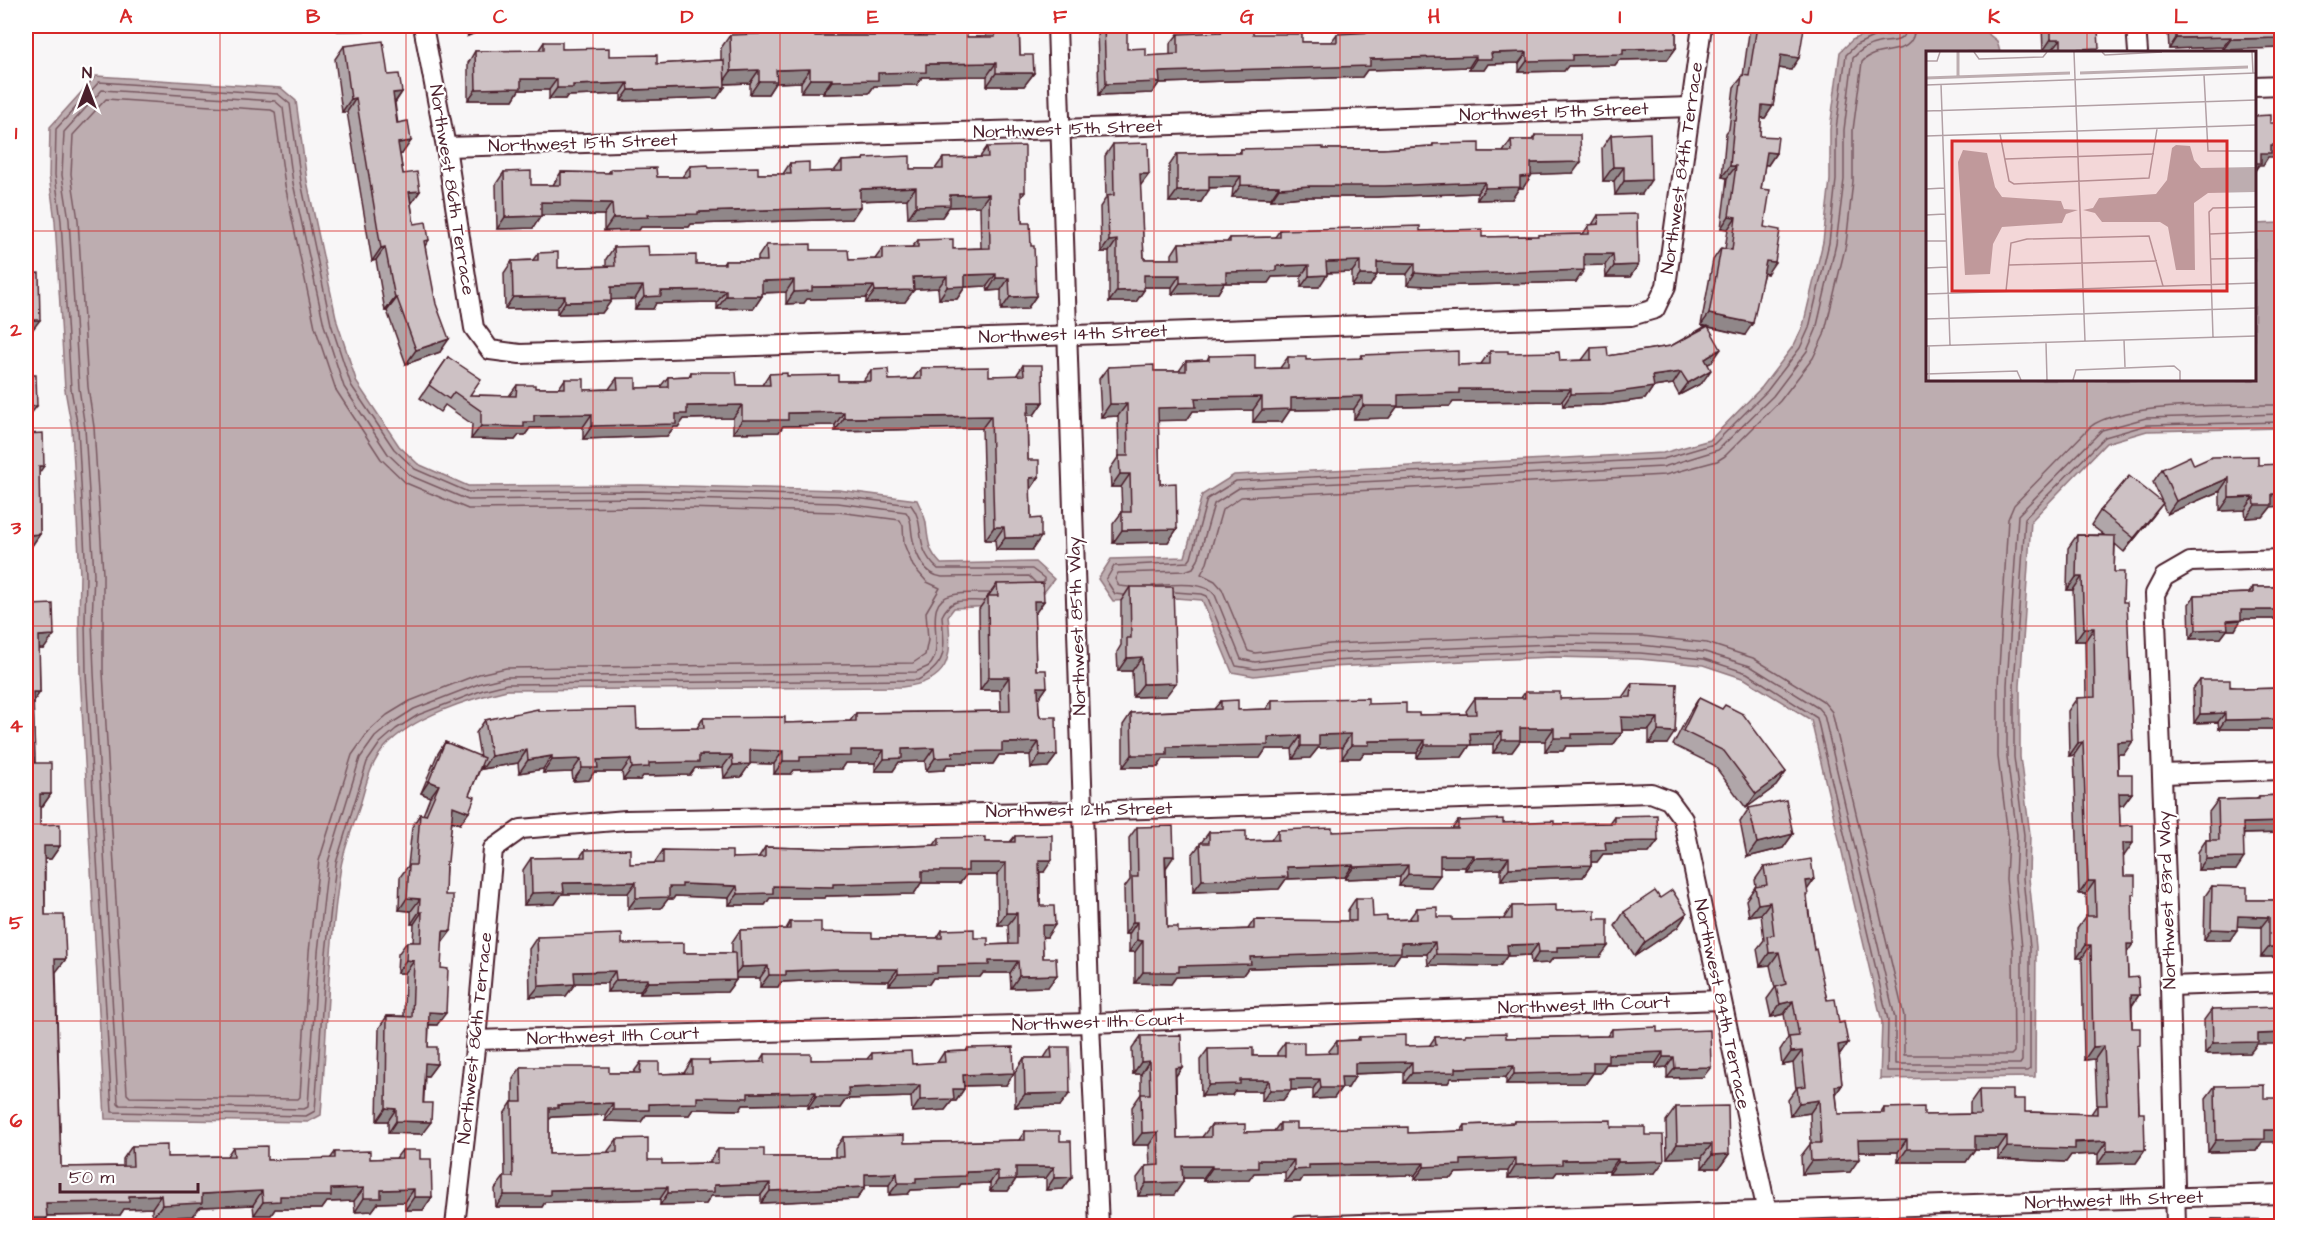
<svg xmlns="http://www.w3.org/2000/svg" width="2307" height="1252" font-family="'Architects Daughter',sans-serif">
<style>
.water{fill:#bdadb0;stroke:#8f747b;stroke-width:1.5}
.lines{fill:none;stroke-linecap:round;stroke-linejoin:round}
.shore{stroke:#785860;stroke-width:1.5}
.minor-casing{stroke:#4a1f2b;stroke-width:22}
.minor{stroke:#fff;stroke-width:18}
.wall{fill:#b0a6a9;stroke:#4a1f2b;stroke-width:1.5}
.shaded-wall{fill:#908789;stroke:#4a1f2b;stroke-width:1.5}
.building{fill:#cdc1c4;stroke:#4a1f2b;stroke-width:1.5}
.grid{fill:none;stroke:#d62828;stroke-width:1.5;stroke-opacity:0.55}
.labels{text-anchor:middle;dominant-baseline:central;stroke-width:4.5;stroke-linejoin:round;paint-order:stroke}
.street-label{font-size:18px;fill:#4a1f2b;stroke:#fff}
.inset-river{fill:none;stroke:#bdadb0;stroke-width:3}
.inset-road{fill:none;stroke:#b2a0a5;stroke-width:1.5}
.view{fill:#d62828;fill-opacity:0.15;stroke:#d62828;stroke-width:3}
.inset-edge{fill:none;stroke:#4a1f2b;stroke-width:3}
.neatline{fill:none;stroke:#d62828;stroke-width:2}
.grid-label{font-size:20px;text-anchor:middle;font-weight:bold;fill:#d62828}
</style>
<rect width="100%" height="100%" fill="#f8f6f7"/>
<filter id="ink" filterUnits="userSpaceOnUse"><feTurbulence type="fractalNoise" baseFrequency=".0167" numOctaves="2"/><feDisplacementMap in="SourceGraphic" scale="12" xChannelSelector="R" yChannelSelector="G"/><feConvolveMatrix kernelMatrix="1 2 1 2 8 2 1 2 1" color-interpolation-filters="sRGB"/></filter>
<g filter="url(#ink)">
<!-- water -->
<g class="water">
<polygon points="1931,26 1983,30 1997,41 2000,52 1928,52 1928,380 2254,380 2255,224 2281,223 2281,428 2147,431 2106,443 2031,521 2020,686 2020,757 2030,834 2029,878 2036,947 2035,1077 1880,1079 1882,1022 1811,720 1745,679 1703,665 1639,659 1553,657 1330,667 1254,676 1232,672 1202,600 1175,598 1113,601 1098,579 1111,559 1185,557 1202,495 1234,475 1663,453 1710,440 1762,387 1794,345 1803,326 1823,242 1830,180 1830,129 1840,52 1852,40 1874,29"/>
<path d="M96,76L281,88L296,101L307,181L337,322L357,383L399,446L418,464L468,486L642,485L839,490L917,500C920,507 925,516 926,523C928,540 928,551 941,564L1035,562L1054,579L1035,604L954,608L948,616C953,659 949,682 902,687L507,690C468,699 412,717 385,747C370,763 366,785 360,805C354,825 345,845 341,866C328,948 327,1033 321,1115L308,1122L105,1119L80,673L79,621L80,575L72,429L65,390L55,221L49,176L50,127Z"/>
</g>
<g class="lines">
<!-- shore -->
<g class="shore">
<path d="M1915,26C1914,61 1879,43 1862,62L1853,130V181L1846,244L1824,335L1813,358L1780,401L1725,456L1717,461L1665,475L1241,497L1222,510L1207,563L1201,574L1215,581L1222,589L1248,651L1255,653L1330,644L1552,635L1642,636L1707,643L1753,658L1823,701L1832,712L1904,1016V1055H2011L2014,1052L2013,949L2006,879L2008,835L1998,757V685L2008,519L2014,505L2090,427C2121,402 2239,405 2282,405"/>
<polygon points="106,99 271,110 275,112 285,185 315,327 336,390 381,459 406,483 468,509 642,507 838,512 900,520 903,526 904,544 913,566 927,582 940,588 926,612 928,640 925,655 913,663 506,668 479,674 410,701 387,715 369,731 352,755 319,861 309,952 300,1097 298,1099 130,1097 127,1094 103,672 103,574 94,427 88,387 78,220 71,174 73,135"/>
<path d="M1152,586C1169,585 1204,580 1215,595L1241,659L1255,662L1329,653L1552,644L1641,645L1705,652L1750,666L1818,708L1824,715L1895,1018V1064H2020L2022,1061V948L2015,878L2017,835L2007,757V685L2018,515L2102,430L2146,418L2282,414"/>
<path d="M1129,587L1119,586L1115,579L1118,573L1185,571L1193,568L1198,560L1214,504L1239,488L1663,467L1718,450L1773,396L1807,351L1816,330L1836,244L1844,180V130L1853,58C1859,51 1868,45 1878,43C1891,40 1905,45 1906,26"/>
<polyline points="1175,592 1202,594 1207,596 1236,666 1255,669 1330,661 1553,651 1640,653 1704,659 1747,673 1817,718 1888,1020 1887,1071 2027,1071 2030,1069 2030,948 2023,878 2024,835 2014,757 2014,686 2025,518 2105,437 2147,425 2282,422"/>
<path d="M990,593C978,593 963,592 952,595C919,602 948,648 929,666C925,668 920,670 916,672L506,677L481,683L414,709L392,723L375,737L360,758L328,862L318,952L308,1107L304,1109L120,1105L118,1103L94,673L92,621L94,574L85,428L79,388L69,220L62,175L64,132L102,90L275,101L283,108L293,183L324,325L344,387L388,454L411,476L468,500L642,498L838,503L906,512C913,521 910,529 913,540C916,556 925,575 942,577L1029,576L1035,582"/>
<polyline points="1124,595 1115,594 1106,580 1114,566 1188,562 1191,558 1207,499 1236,481 1663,459 1714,444 1767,391 1800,348 1809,328 1829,243 1836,180 1836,129 1846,55 1856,45 1875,36 1895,34 1899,26"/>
<path d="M983,601C964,601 951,597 942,616C944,647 950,663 918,680L507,684L483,690L418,715L396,729L380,743L367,762L336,863L326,953L315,1111L306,1116L112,1112L86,673L85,621L86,575L78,428L71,389L61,221L55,175L56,129L99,82L278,94L290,104L301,182L331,324L351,385L394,449L415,469L468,492L642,491L839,496L911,505C927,525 912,546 938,569H1032L1044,578V582"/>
</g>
<defs>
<g id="minor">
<polyline points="423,26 446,147 474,328 490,350 520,354 1631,316 1655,309 1666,286 1702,26"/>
<polyline points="1057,26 1090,1023 1099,1226"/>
<polyline points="2136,26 2138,52"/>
<polyline points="2254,86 2282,85"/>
<polyline points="446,147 1060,129 1690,107"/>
<polyline points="2162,774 2282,770"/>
<polyline points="2170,986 2282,982"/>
<polyline points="476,1040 1090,1023 1721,1000"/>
<polyline points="455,1226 476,1040 493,849 521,829 626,820 1083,811 1651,793 1669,800 1683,819 1767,1212"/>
<polyline points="1299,1226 2282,1194"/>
<polyline points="2176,1226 2170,986 2155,594 2164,577 2190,562 2282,559"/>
</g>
</defs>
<!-- minor casing -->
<use href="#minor" class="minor-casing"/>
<!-- minor -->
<use href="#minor" class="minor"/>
</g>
<!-- wall -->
<g class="wall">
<polygon points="101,26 172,26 168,31 101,32"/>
<polygon points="338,26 388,26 385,30 338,31"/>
<polygon points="463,26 491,26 468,36"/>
<polygon points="991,26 1019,26 1020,55 1034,73 1024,86 987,86 987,76 922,77 917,85 874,86 869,93 823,94 823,92 801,92 801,82 775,83 768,94 750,94 750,83 725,84 717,98 621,101 621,94 567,96 565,99 549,99 549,90 519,90 513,100 468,100 468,63 475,51 538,51 544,42 562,49 657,64 721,60 721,48 730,35 927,36 933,28 967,37 986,37 986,33"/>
<polygon points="1101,26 1104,26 1127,49 1146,56 1170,55 1170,44 1178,34 1220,33 1222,30 1302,42 1331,42 1337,34 1367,32 1372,26 1507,26 1507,28 1581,29 1584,26 1676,26 1676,48 1668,59 1619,60 1615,65 1568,66 1564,71 1519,72 1519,63 1488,64 1484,70 1469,70 1469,67 1367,70 1362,77 1159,83 1152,93 1099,95 1097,31"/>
<polygon points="1750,26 1797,26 1791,70 1779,68 1773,106 1765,118 1761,118 1760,136 1776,153 1768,165 1765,164 1761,189 1767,274 1764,273 1745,335 1708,327 1712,362 1708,364 1702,383 1679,395 1673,384 1653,387 1645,399 1602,405 1563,406 1562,401 1453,402 1450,406 1397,407 1389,418 1354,419 1354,409 1290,410 1282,422 1253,422 1253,410 1193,411 1187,420 1158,420 1160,484 1177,529 1168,542 1113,543 1113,524 1122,512 1121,487 1111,487 1110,469 1119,456 1118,416 1101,417 1099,379 1108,367 1154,371 1179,371 1186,361 1207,360 1209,356 1255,369 1280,368 1288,357 1306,360 1359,359 1362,355 1458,365 1481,364 1490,351 1560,361 1582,360 1591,348 1608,356 1671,346 1706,326 1701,325 1713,260 1721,248 1725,249 1728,229 1721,228 1727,178 1722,177 1726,133 1729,129 1734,87 1743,76"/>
<polygon points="2042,26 2088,26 2088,30 2096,52 2052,52 2052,50 2043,51"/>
<polygon points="2172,26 2282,26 2223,50 2223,47 2169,49 2168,31"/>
<polygon points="344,46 388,75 402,92 395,103 402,154 400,154 403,174 420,191 411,204 414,224 429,240 425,246 440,352 406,364 387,311 385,311 376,260 372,261 347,112 342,112 335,59"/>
<polygon points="1535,135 1573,173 1531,174 1523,188 1519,188 1512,199 1477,200 1477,193 1376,197 1302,197 1271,200 1271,198 1232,197 1233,187 1209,188 1201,202 1169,202 1169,166 1177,154 1239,153 1241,149 1383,149 1432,146 1433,144 1479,152 1503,152 1511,140 1532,140"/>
<polygon points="1611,135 1642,194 1615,195 1614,181 1603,181 1602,148"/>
<polygon points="1113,144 1149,174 1140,185 1144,259 1172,259 1172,254 1179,243 1227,242 1230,238 1275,237 1280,230 1420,231 1482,237 1537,236 1538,235 1583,234 1589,225 1592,225 1598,215 1638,265 1630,277 1606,277 1605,265 1584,265 1576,282 1430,286 1407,285 1407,274 1377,274 1370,286 1352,286 1352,272 1327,273 1319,287 1301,287 1301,276 1272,277 1268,283 1224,283 1218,293 1172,294 1172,287 1144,287 1144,290 1136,302 1109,302 1109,252 1101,252 1100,207 1106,198 1105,156"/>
<polygon points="987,147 1025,192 1021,198 1022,223 1031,246 1036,296 1027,309 1001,310 1001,290 988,291 987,286 965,287 957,299 939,299 938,288 914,289 905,302 866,303 866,298 807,299 804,303 786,304 786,292 762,293 762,296 754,308 717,309 717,302 656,303 653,309 635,309 635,299 611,299 611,301 602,313 557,314 557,308 505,309 504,273 512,261 533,260 538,253 558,268 606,266 606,259 614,247 649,256 696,264 723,264 725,261 758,261 758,257 766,245 811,250 849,260 875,259 883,248 912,247 918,240 953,249 981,248 980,206 949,207 942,217 908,218 907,199 860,201 852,219 691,224 689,227 641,227 639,230 604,231 604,215 541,215 533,228 497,229 496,184 504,172 531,185 553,185 561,172 608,173 611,169 657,177 682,177 690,166 758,174 783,174 790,163 809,172 834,171 842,161 862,160 864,158 910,169 935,169 943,158 980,157"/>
<polygon points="448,357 470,395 509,396 517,385 535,388 559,388 565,379 584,390 609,389 617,378 636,388 660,387 668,377 689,376 691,372 737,385 762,385 769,374 838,381 863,381 871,370 889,380 913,379 921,368 989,376 1016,376 1023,365 1043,402 1034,415 1027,415 1028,460 1039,477 1030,490 1032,550 996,550 995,540 985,540 982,428 835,431 835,425 783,426 779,432 733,433 733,418 684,419 678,427 674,427 667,436 583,439 583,427 530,428 525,435 519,435 515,440 471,439 472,424 445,405 440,412 420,398"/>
<polygon points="26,434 39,474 40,534 31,547 29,547 31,605 44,649 39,649 40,692 33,702 35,763 51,794 42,807 40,807 40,825 60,846 51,859 45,859 45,915 56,972 61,1167 123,1166 123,1159 132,1146 167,1157 227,1156 233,1147 267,1160 330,1159 335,1152 370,1159 396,1158 402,1150 420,1159 432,1197 423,1210 405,1210 405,1202 378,1203 372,1211 355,1212 354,1201 327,1202 322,1209 275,1209 271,1215 254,1215 253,1205 200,1207 193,1216 152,1218 152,1208 124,1209 120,1215 47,1216 47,1218 41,1227 26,1227"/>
<polygon points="2194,465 2258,465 2271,507 2263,517 2246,518 2245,510 2220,511 2220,491 2167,514 2162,503 2153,516 2124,552 2115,544 2114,572 2123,602 2124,754 2118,754 2118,774 2132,793 2123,805 2119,806 2120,826 2124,856 2123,856 2124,876 2132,899 2127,952 2128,978 2139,995 2132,1006 2132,1028 2137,1051 2139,1113 2145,1150 2136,1163 2098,1164 2098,1154 2071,1155 2066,1162 1998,1159 1998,1149 1975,1149 1966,1162 1898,1162 1898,1152 1859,1152 1850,1172 1802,1174 1801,1156 1811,1143 1810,1113 1790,1116 1788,1100 1796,1089 1793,1063 1782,1065 1780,1050 1788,1038 1784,1014 1771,1017 1767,999 1775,988 1770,965 1760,966 1757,949 1764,940 1761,914 1749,916 1746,900 1755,887 1756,887 1755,880 1764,867 1807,889 1807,897 1814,950 1827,1000 1848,1043 1839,1056 1842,1085 1836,1094 1838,1114 1881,1113 1884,1108 1924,1115 1970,1114 1970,1103 1979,1090 2013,1099 2025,1112 2091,1114 2097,1105 2095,1059 2084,1060 2082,958 2077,958 2077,929 2086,916 2087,916 2086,894 2079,894 2074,755 2069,756 2068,711 2077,698 2086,698 2085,641 2075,641 2073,590 2067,590 2068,548 2077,535 2104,535 2091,525 2100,511 2162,502 2153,482 2162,469"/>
<polygon points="997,584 1044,601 1034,614 1036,670 1047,687 1038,699 1039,713 1057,755 1048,767 1031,768 1030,755 999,755 993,764 947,764 944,770 926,771 925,761 899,762 893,771 875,771 875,763 846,763 842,769 794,770 791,774 774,774 774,764 750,763 741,777 724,778 723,767 695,768 690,775 643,776 640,780 623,780 622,772 594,772 589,780 573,781 572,772 543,773 543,769 519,773 518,763 482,769 482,765 469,795 460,824 452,821 446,865 437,1025 429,1025 428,1047 437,1064 428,1076 425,1076 422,1134 388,1133 388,1121 377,1121 379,1028 387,1016 404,1016 405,973 397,973 398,954 407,942 413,942 414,924 411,924 411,911 399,910 400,877 408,866 412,827 420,814 423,815 430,797 421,793 437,755 445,742 480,757 476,733 485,720 538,711 637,729 697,728 703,718 785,723 850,721 856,713 1001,711 1000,690 980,690 979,609"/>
<polygon points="1130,587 1166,696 1133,697 1132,671 1118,671 1117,652 1121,645 1121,601"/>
<polygon points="2253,587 2282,587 2282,619 2241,619 2235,630 2227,630 2221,638 2190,639 2189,604 2195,595 2249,593"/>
<polygon points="2200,680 2243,689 2282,688 2282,729 2219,729 2218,722 2194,723 2193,689"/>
<polygon points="1632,683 1677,684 1667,744 1649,744 1649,730 1622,730 1622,733 1613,745 1566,746 1563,751 1545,751 1545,741 1520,741 1512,752 1493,753 1493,744 1470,745 1462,757 1417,758 1417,753 1364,753 1360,758 1342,758 1342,747 1318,748 1310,758 1293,759 1292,749 1266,749 1260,758 1163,759 1158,767 1123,767 1123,725 1131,713 1214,709 1221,701 1238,710 1266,709 1272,700 1368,704 1406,713 1419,715 1467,714 1466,711 1475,698 1521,698 1525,692 1560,699 1623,698 1623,696"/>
<polygon points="1699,698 1786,772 1776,786 1746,808 1714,765 1673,745 1690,712"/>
<polygon points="2282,795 2282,833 2244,834 2236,870 2198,870 2198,852 2206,840 2210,840 2209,812 2218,800 2256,799 2259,796"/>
<polygon points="1749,808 1793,834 1783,848 1747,857 1740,822"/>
<polygon points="1614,816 1658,841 1649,853 1603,854 1597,862 1591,862 1591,865 1583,877 1501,880 1501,869 1465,870 1465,867 1440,867 1431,887 1399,886 1400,877 1345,879 1345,877 1286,879 1279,889 1193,892 1192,855 1209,832 1246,841 1271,840 1278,830 1332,832 1452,829 1458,821 1503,823 1554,824 1609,823"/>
<polygon points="1137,827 1166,868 1167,927 1178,932 1248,929 1254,920 1348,921 1348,910 1356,898 1373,917 1387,920 1409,919 1417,908 1437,917 1452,920 1504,919 1504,918 1512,906 1556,911 1595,919 1600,957 1553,958 1549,963 1531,964 1530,955 1507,956 1500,966 1428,965 1427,954 1400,954 1393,964 1248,968 1243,975 1176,977 1171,984 1135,983 1135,952 1129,952 1129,934 1125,934 1124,888 1130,880 1129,838"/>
<polygon points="1015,836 1044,872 1040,872 1040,906 1047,937 1042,937 1043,958 1048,987 1011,988 1010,973 983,973 980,977 933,978 929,984 889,985 889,981 828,980 781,982 778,987 760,987 760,978 736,978 736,980 727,992 640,994 640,991 607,992 607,983 575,983 566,996 530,997 529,949 537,937 622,944 684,953 732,953 732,942 740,930 786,929 790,922 821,932 872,938 937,938 942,930 974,938 988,945 1009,944 1008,925 998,925 997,875 966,875 960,883 921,883 914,894 826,896 825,898 770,898 765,905 729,905 729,898 675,896 673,899 668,899 661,908 628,909 628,893 562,894 555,904 524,905 523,870 531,858 580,857 585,850 630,864 655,863 655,862 663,850 732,858 758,858 765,847 838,849 934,845 939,838 985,842 1010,842"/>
<polygon points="2212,886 2247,900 2282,900 2282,957 2261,957 2261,927 2237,926 2230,940 2204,940 2205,896"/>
<polygon points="1660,898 1687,913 1678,927 1635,956 1615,926 1624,912"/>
<polygon points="2212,1009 2257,1044 2250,1053 2205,1054 2204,1020"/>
<polygon points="1612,1029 1657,1032 1703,1077 1667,1078 1667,1067 1656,1068 1656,1063 1606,1064 1600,1073 1593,1073 1586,1083 1506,1084 1506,1077 1451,1078 1448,1083 1404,1083 1404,1072 1355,1074 1348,1088 1341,1088 1334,1098 1313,1099 1313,1089 1291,1090 1283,1100 1262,1101 1262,1091 1235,1091 1232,1095 1201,1096 1200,1060 1208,1049 1253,1056 1277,1056 1277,1053 1285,1042 1304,1054 1329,1054 1329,1051 1337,1041 1357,1040 1359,1037 1405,1046 1429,1046 1435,1037 1465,1036 1466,1034 1506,1038 1607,1036"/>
<polygon points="1141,1036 1182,1067 1176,1076 1177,1138 1202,1137 1211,1125 1245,1132 1274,1131 1280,1123 1297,1129 1408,1133 1461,1131 1465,1125 1514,1123 1515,1121 1611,1127 1645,1135 1655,1173 1609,1174 1609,1171 1557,1172 1554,1176 1508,1178 1508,1171 1456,1173 1452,1178 1415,1179 1415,1175 1303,1177 1300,1182 1285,1182 1285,1172 1254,1173 1249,1180 1203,1181 1203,1178 1183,1178 1183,1182 1174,1195 1138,1196 1137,1178 1146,1166 1150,1166 1149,1145 1133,1145 1132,1107 1141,1094 1141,1074 1133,1074 1132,1049"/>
<polygon points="1051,1047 1060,1106 1015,1107 1015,1072 1024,1058 1044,1058"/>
<polygon points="968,1048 1006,1085 964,1086 964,1089 956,1101 952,1101 945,1110 912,1112 911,1097 846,1099 840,1108 808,1108 808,1104 743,1105 740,1110 693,1109 689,1115 646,1115 641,1122 605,1121 605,1115 552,1117 549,1119 549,1154 608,1153 608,1151 617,1139 648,1160 662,1164 710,1163 710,1161 718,1149 764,1157 835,1157 835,1149 843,1137 904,1143 1019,1140 1025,1131 1060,1141 1072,1177 1063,1189 1046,1190 1046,1178 1016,1179 1008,1191 990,1191 990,1183 961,1184 958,1188 911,1190 908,1194 889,1195 889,1185 865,1185 865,1187 857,1199 761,1203 761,1195 711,1196 706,1204 660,1205 660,1199 545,1202 542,1207 496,1207 495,1189 504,1177 505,1177 504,1114 512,1102 513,1102 513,1079 521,1067 609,1073 633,1073 641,1062 659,1074 684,1073 692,1060 709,1064 760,1062 765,1054 811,1060 867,1059 872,1053 912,1064 937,1063 944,1052 966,1051"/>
<polygon points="2215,1086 2262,1142 2256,1151 2208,1152 2206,1098"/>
<polygon points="1676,1107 1729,1154 1719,1168 1702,1168 1702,1157 1667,1158 1666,1121"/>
<polygon points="2281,1216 2282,1227 2207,1227 2212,1219 2279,1220"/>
</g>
<!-- shaded-wall -->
<g class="shaded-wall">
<polygon points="26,26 70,26 26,27"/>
<polygon points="106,26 172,26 168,31 101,32"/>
<polygon points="236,26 296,26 234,29"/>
<polygon points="342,26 388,26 385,30 338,31"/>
<polygon points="475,26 491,26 468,36"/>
<polygon points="2231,37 2223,47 2169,49 2176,38"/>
<polygon points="2282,38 2282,48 2223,50 2231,39"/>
<polygon points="2051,39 2061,39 2052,50 2043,51"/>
<polygon points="1676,48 1668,59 1619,60 1615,65 1568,66 1564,71 1519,72 1527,61 1623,49"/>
<polygon points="2099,48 2096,52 2076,52 2079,49"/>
<polygon points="1527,52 1519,63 1488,64 1484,70 1469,70 1476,59 1491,53"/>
<polygon points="1781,55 1799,58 1791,70 1773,67"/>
<polygon points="1476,56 1469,67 1367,70 1362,77 1159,83 1152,93 1099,95 1106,84 1159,72 1370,59"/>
<polygon points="996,63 987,76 922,77 917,85 874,86 869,93 823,94 832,81 926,64"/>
<polygon points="810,69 801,82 775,83 768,94 750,94 759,81 776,70"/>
<polygon points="759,70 750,83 722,84 731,71"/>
<polygon points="996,73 1034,73 1024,86 987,86"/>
<polygon points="521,79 557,79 549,90 519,90 513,100 468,100 476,89"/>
<polygon points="810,79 832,79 823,92 801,92"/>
<polygon points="628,83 621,94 567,96 565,99 549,99 557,88 573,85"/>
<polygon points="725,87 717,98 621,101 629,90"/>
<polygon points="402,92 393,105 393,93"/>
<polygon points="356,98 347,112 342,112 351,99"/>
<polygon points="1762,105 1773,106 1765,118 1754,117"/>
<polygon points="411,141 402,154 389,156 398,143"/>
<polygon points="2271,145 2282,145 2282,157 2268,157 2263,165 2259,165 2254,172 2254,162 2261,153"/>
<polygon points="1767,152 1776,153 1768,165 1759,164"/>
<polygon points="1581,162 1573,173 1522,175 1531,163"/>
<polygon points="1730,166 1736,166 1727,178 1722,177"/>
<polygon points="1613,167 1624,167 1614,181 1603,181"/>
<polygon points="1140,174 1149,174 1141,185 1132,185"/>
<polygon points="1209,176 1241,176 1233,187 1200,188"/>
<polygon points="1531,176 1523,188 1519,188 1512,199 1477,200 1485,188 1520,177"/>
<polygon points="1651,180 1642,194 1615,195 1624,181"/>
<polygon points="1485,182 1477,193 1376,197 1302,197 1271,200 1279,188 1310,186"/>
<polygon points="1241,185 1279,186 1271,198 1232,197"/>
<polygon points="916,187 907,199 852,201 860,189"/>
<polygon points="1209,190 1201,202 1169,202 1177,191"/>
<polygon points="420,191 411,204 409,192"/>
<polygon points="989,194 980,206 949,207 942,217 908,218 916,206 950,195"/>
<polygon points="541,202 612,203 604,215 533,215"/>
<polygon points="860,207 852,219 691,224 689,227 641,227 639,230 604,231 613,218 647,215 698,212"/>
<polygon points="541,216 533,228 497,229 505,217"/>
<polygon points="1729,216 1736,217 1728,229 1721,228"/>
<polygon points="26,218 32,218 26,227"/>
<polygon points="1117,240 1109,252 1101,252 1109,241"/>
<polygon points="385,247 376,260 372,261 381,248"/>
<polygon points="1584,254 1613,254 1605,265 1576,266"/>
<polygon points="1360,261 1352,272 1319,273 1326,262"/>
<polygon points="1766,261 1775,262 1767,274 1758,272"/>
<polygon points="1377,262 1415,263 1407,274 1369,274"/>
<polygon points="1309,265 1301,276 1272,277 1268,283 1224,283 1218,293 1172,294 1180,283 1226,272 1276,266"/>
<polygon points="1638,265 1630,277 1606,277 1614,266"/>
<polygon points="1584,270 1576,282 1430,286 1407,285 1415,273"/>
<polygon points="996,274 987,286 965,287 957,299 939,299 947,287 965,275"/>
<polygon points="1144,275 1180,275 1172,287 1136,287"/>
<polygon points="1327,275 1319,287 1301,287 1309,276"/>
<polygon points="1360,275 1377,275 1370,286 1352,286"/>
<polygon points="947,276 938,288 905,290 913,277"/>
<polygon points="996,278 1009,278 1001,290 988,291"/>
<polygon points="794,280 786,292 753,293 762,281"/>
<polygon points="643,286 635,299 602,300 611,287"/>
<polygon points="874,286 866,298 807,299 804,303 786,304 794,292 812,287"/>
<polygon points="726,290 717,302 656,303 653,309 635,309 644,297 661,291"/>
<polygon points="914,290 905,302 866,303 875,291"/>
<polygon points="1144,290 1136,302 1109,302 1117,291"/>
<polygon points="565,296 557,308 505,309 513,297"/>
<polygon points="726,296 762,296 754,308 717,309"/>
<polygon points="1036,296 1027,309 1001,310 1010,297"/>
<polygon points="395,298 397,298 387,311 385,311"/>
<polygon points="611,301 602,313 557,314 565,302"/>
<polygon points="1709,314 1753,323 1745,335 1701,325"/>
<polygon points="26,320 40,320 30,333 26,333"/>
<polygon points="449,339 440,352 406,364 416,350"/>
<polygon points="1721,349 1712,362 1696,371 1705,359"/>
<polygon points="1711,370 1702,383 1679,395 1688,383"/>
<polygon points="1681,372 1673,384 1653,387 1645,399 1602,405 1563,406 1571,394 1652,376"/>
<polygon points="1459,389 1571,389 1562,401 1453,402 1450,406 1397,407 1389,418 1354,419 1363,406 1398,395"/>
<polygon points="1363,396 1354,409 1290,410 1282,422 1253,422 1262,410 1291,398"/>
<polygon points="1262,397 1253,410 1193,411 1187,420 1149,421 1158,408 1195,398"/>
<polygon points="1029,402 1043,402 1034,415 1027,415 1020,425"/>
<polygon points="1110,404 1127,404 1118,416 1101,417"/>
<polygon points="742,405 733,418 684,419 678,427 674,427 667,436 583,439 592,426 676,414 687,406"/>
<polygon points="26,406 37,406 27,419 26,419"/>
<polygon points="844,412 835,425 783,426 779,432 733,433 742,420 788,413"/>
<polygon points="592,414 583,427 530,428 525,435 519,435 515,440 471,439 481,426 524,422 534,415"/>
<polygon points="991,416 982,428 835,431 844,418"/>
<polygon points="39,466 44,466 35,479"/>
<polygon points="1120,474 1130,474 1121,487 1111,487"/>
<polygon points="1039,477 1030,490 1030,478"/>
<polygon points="2229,478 2220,491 2167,514 2176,501"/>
<polygon points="2272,494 2282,494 2282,506 2271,507 2263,517 2246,518 2255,505"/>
<polygon points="2254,497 2245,510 2220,511 2229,498"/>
<polygon points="2163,503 2153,516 2124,552 2134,538"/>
<polygon points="994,527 1004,527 995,540 985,540"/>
<polygon points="1177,529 1168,542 1113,543 1122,530"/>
<polygon points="40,534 31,547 26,548 29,535"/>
<polygon points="1041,537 1032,550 996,550 1005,538"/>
<polygon points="2076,577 2082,577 2073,590 2067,590"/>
<polygon points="1034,601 1044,601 1035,614 1025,614"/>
<polygon points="2241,610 2282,610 2282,619 2235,619"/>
<polygon points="2241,620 2235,630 2227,630 2221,638 2190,639 2196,630 2227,621"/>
<polygon points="2084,628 2094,628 2085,641 2075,641"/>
<polygon points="54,635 44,649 30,649 39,636"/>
<polygon points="1142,657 1132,671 1118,671 1127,658"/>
<polygon points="989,677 1009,677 1000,690 980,690"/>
<polygon points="1176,683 1166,696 1133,697 1143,684"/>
<polygon points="1038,687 1047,687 1038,700"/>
<polygon points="33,692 40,692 31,705"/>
<polygon points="2225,713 2218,722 2194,723 2200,714"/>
<polygon points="1621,717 1658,718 1649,730 1613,730"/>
<polygon points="2282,719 2282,729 2219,729 2225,720"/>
<polygon points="1520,728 1554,728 1545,741 1520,741 1512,752 1493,753 1502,740"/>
<polygon points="1658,731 1675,732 1667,744 1649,744"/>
<polygon points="1502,732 1493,744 1470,745 1462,757 1417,758 1425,745 1470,733"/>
<polygon points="1622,733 1613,745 1566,746 1563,751 1545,751 1554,738 1572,734"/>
<polygon points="1351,734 1342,747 1318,748 1310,758 1293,759 1301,746 1319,735"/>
<polygon points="1301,736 1292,749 1266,749 1260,758 1163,759 1158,767 1123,767 1132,755 1167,747 1268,737"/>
<polygon points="1425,740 1417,753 1364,753 1360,758 1342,758 1351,745 1369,741"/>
<polygon points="2133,741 2124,754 2108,754 2117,742"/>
<polygon points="1039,742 1030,755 999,755 993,764 947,764 944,770 926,771 935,758 952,752 1002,743"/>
<polygon points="2083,742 2074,755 2069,756 2078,743"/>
<polygon points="934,748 925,761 899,762 893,771 875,771 884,759 902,749"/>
<polygon points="527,750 518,763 482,769 491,756"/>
<polygon points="750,750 783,751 774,764 741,763"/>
<polygon points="851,750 884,750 875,763 846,763 842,769 794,770 791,774 774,774 783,761 800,757"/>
<polygon points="699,755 732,755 723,767 695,768 690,775 643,776 640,780 623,780 632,768 649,763"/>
<polygon points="1040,755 1057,755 1048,767 1031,768"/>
<polygon points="552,756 543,769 519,773 528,760"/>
<polygon points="581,759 572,772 543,773 552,760"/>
<polygon points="631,759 622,772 594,772 589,780 573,781 582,768 597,760"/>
<polygon points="750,764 741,777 724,778 733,765"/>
<polygon points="1786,772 1776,786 1746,808 1756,794"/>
<polygon points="429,781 439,785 430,797 421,793"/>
<polygon points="2119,793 2132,793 2123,805 2110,806"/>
<polygon points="40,794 51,794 42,807 31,807"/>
<polygon points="453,806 469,812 460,824 445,818"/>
<polygon points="2282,822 2282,833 2235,834 2243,823"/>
<polygon points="1793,834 1783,848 1747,857 1757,843"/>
<polygon points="1658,841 1649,853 1603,854 1597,862 1583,862 1591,851 1605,842"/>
<polygon points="2123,843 2133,843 2124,856 2114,856"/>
<polygon points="44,846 60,846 51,859 35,859"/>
<polygon points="1440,855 1474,855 1465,867 1432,867"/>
<polygon points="1165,856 1174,856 1166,868"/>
<polygon points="1509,857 1501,869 1465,870 1474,858"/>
<polygon points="2244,858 2236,870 2198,870 2206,859"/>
<polygon points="1039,860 1052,860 1044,872 1031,872"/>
<polygon points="968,863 1006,863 997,875 966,875 960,883 921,883 914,894 826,896 825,898 770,898 765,905 729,905 738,894 773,886 833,884"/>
<polygon points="1353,865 1345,877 1286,879 1279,889 1193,892 1202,880 1287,867"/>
<polygon points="1408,865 1400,877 1345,879 1354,867"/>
<polygon points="1591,865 1583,877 1501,880 1509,868"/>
<polygon points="1408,874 1440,875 1431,887 1399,886"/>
<polygon points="1814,880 1805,893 1806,881"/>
<polygon points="2088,881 2095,881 2086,894 2079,894"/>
<polygon points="636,882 628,893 562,894 555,904 524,905 532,893 563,883"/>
<polygon points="682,884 737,886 729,898 675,896 673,899 668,899 661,908 628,909 636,898 669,887"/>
<polygon points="407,898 420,899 411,911 399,910"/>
<polygon points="1770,902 1761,914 1749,916 1758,904"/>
<polygon points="419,912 422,912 414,924 411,924"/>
<polygon points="1006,913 1017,913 1008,925 998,925"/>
<polygon points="1687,913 1678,927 1635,956 1645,942"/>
<polygon points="2238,916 2269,917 2261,927 2230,926"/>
<polygon points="1133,922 1137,922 1129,934 1125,934"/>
<polygon points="1042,925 1055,925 1047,937 1033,937"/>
<polygon points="2211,929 2237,930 2230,940 2204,940"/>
<polygon points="443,931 451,931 442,943"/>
<polygon points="1137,940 1143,941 1135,952 1129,952"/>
<polygon points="1435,942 1427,954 1400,954 1393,964 1248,968 1243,975 1176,977 1171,984 1135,983 1143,972 1179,966 1250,957 1401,943"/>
<polygon points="1538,944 1530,955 1507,956 1500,966 1428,965 1436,954 1507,945"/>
<polygon points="2127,944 2133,944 2124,957"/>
<polygon points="2086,945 2091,945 2082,958 2077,958"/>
<polygon points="1608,946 1600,957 1553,958 1549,963 1531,964 1539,952 1557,947"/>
<polygon points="2269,947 2282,947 2282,957 2261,957"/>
<polygon points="1779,952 1770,965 1760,966 1769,953"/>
<polygon points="55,959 66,959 56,972 46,973"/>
<polygon points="406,960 414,961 405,973 397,973"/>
<polygon points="989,961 1018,961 1010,973 983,973 980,977 933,978 929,984 889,985 898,974 937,966"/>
<polygon points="768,966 760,978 732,978 741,967"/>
<polygon points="836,969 898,969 889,981 828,980 781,982 778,987 760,987 769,975 786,971"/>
<polygon points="615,971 607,983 566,983 574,972"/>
<polygon points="1057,975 1048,987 1011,988 1019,976"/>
<polygon points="648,979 640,991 607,992 616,980"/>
<polygon points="736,980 727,992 640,994 648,982"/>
<polygon points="575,984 566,996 530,997 539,986"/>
<polygon points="2131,995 2139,995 2130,1008"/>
<polygon points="1793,1001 1784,1014 1771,1017 1780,1004"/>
<polygon points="429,1012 446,1013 437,1025 421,1024"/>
<polygon points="2282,1033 2282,1044 2257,1044 2250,1053 2205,1054 2213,1043 2258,1034"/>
<polygon points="1848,1043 1839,1056 1838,1045"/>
<polygon points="2104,1046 2095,1059 2084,1060 2093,1047"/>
<polygon points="1802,1051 1793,1063 1782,1065 1791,1052"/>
<polygon points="1663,1052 1656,1063 1606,1064 1600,1073 1593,1073 1586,1083 1506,1084 1514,1074 1593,1062 1608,1054"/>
<polygon points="1663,1057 1674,1057 1667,1067 1656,1068"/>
<polygon points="1149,1061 1141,1074 1133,1074 1141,1062"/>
<polygon points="1412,1062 1404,1072 1347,1074 1355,1063"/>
<polygon points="425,1063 437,1064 428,1076 417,1075"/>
<polygon points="1514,1066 1506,1077 1451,1078 1448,1083 1404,1083 1412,1073 1456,1068"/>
<polygon points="1182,1067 1173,1080 1175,1068"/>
<polygon points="1711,1067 1703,1077 1667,1078 1675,1068"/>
<polygon points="1014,1073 1006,1085 955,1086 963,1075"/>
<polygon points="1341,1077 1355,1077 1348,1088 1341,1088 1334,1098 1313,1099 1321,1088"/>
<polygon points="1291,1079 1320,1079 1313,1089 1291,1090 1283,1100 1262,1101 1270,1090"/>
<polygon points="1240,1080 1269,1080 1262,1091 1235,1091 1232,1095 1201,1096 1209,1085"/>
<polygon points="920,1085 911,1097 846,1099 840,1108 808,1108 816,1096 848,1088"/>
<polygon points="1842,1085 1833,1098 1835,1086"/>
<polygon points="953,1089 964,1089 956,1101 952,1101 945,1110 912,1112 920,1100"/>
<polygon points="816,1092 808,1104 743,1105 740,1110 693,1109 689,1115 646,1115 641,1122 605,1121 613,1110 697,1097 748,1093"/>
<polygon points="1070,1093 1060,1106 1015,1107 1025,1094"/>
<polygon points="1819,1100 1810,1113 1790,1116 1799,1103"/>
<polygon points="613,1103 605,1115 552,1117 550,1119 541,1119 549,1108 558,1105"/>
<polygon points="386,1108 396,1109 388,1121 377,1121"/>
<polygon points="396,1121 431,1122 422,1134 388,1133"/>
<polygon points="2265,1130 2282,1130 2282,1142 2262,1142 2256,1151 2208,1152 2216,1140"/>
<polygon points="1158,1132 1149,1145 1133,1145 1142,1133"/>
<polygon points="1975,1136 2007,1136 1998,1149 1975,1149 1966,1162 1898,1162 1907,1149"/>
<polygon points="1907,1139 1898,1152 1849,1152 1858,1140"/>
<polygon points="2107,1141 2098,1154 2071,1155 2066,1162 1998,1159 2007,1147"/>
<polygon points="1677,1144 1712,1144 1702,1157 1667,1158"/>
<polygon points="2145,1150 2136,1163 2098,1164 2107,1151"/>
<polygon points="1729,1154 1719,1168 1702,1168 1712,1155"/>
<polygon points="1516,1158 1508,1171 1456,1173 1452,1178 1415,1179 1424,1167 1461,1160"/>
<polygon points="1618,1159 1609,1171 1557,1172 1554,1176 1508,1178 1516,1165 1562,1160"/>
<polygon points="1859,1159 1850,1172 1802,1174 1811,1161"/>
<polygon points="1258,1160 1294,1160 1285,1172 1254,1173 1249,1180 1203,1181 1212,1168"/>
<polygon points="1664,1161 1655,1173 1609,1174 1618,1162"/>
<polygon points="1424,1163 1415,1175 1303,1177 1300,1182 1285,1182 1294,1170 1309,1165"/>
<polygon points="1182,1166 1212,1166 1203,1178 1174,1178"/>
<polygon points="1016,1167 1054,1167 1046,1178 1016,1179 1008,1191 990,1191 998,1180"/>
<polygon points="998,1171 990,1183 961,1184 958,1188 911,1190 908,1194 889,1195 898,1183 916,1178 966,1172"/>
<polygon points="897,1173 889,1185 857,1185 865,1174"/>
<polygon points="1072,1177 1063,1189 1046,1190 1054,1178"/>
<polygon points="1183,1182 1174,1195 1138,1196 1146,1183"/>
<polygon points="770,1183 761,1195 711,1196 706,1204 660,1205 668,1193 714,1185"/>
<polygon points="668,1187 660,1199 545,1202 542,1207 496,1207 504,1195 550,1190"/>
<polygon points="865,1187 857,1199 761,1203 770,1191"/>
<polygon points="364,1188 354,1201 327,1202 322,1209 275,1209 271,1215 254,1215 263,1202 280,1196 331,1189"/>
<polygon points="414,1189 405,1202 378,1203 372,1211 355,1212 364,1198 381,1190"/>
<polygon points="262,1191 253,1205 200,1207 193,1216 152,1218 162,1205 202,1194"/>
<polygon points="161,1195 152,1208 124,1209 120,1215 37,1216 46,1203 129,1196"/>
<polygon points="414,1197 432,1197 423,1210 405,1210"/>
<polygon points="26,1218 47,1218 41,1227 26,1227"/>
</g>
<!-- building -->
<g class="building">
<polygon points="995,26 1019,26 1020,55 1033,55 1034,73 996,73 996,63 926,64 926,72 878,73 878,80 832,81 832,79 810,79 810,69 776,70 777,81 759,81 759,70 731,71 730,35 815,32 815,36 933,36 933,28 967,27 967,37 995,37"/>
<polygon points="1104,26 1127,26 1127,49 1146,48 1146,56 1178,54 1178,34 1222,32 1222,30 1253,29 1253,34 1302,34 1302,42 1337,42 1337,34 1374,32 1374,26 1507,26 1507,28 1587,29 1587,26 1676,26 1676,48 1623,49 1623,54 1572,55 1572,60 1527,61 1527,52 1491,53 1492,59 1476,59 1476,56 1370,59 1370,66 1159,72 1160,82 1106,84"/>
<polygon points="1757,26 1797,26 1797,27 1804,28 1799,58 1781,55 1773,106 1762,105 1760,136 1778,137 1776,153 1767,152 1761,189 1770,190 1764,227 1780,230 1775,262 1766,261 1753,323 1709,314 1721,248 1732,250 1736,217 1729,216 1736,166 1730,166 1734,121 1736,121 1742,75 1749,76"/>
<polygon points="2051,26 2088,26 2088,30 2098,30 2099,48 2079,49 2081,52 2061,52 2061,39 2051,39"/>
<polygon points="2176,26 2282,26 2282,38 2231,39 2231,37 2176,38"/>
<polygon points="383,41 388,75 399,74 402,92 393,93 397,123 408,121 411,141 398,143 403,174 417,172 420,191 409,192 414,224 426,222 429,240 424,241 436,304 449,339 416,350 397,298 395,298 385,247 381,248 356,98 351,99 344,46"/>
<polygon points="544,42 562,42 562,49 609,48 609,56 657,55 657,64 724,60 725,87 629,90 628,83 573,85 573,88 557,88 557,79 521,79 521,88 476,89 475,51 544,50"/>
<polygon points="28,71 30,116 26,117 26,72"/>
<polygon points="2270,115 2270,123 2282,123 2282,145 2271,145 2271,153 2261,153 2261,163 2254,163 2254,116"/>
<polygon points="26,133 27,173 30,173 32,218 26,218"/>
<polygon points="1650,133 1651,180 1624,181 1624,167 1613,167 1611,135"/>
<polygon points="1535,135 1580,135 1581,162 1531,163 1531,176 1520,177 1520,187 1485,188 1485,182 1385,186 1310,186 1279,188 1279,186 1241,185 1241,176 1209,176 1209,190 1177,191 1177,154 1241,153 1241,149 1323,147 1323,149 1383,149 1433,146 1433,144 1479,143 1479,152 1512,152 1511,140 1535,140"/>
<polygon points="1148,143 1149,174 1140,174 1144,259 1180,259 1179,243 1230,242 1230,238 1280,237 1280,230 1420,226 1420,231 1482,229 1482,237 1538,236 1538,235 1589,234 1589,225 1599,224 1598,215 1637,214 1638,265 1614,266 1613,254 1584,254 1584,270 1438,275 1415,273 1415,263 1377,262 1377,275 1360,275 1360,261 1326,262 1327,275 1309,276 1309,265 1276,266 1276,271 1226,272 1226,282 1180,283 1180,275 1144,275 1144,290 1117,291 1117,240 1109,241 1107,196 1114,195 1113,144"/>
<polygon points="1025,146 1025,192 1021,192 1022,223 1030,223 1031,246 1034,246 1036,296 1010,297 1009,278 996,278 996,274 965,275 965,286 947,287 947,276 913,277 914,290 875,291 874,286 812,287 812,291 794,292 794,280 762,281 762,296 726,296 726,290 661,291 661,296 644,297 643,286 611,287 611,301 565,302 565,296 513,297 512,261 538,260 538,253 558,252 558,268 615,266 614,247 648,246 649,256 696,255 696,264 725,264 725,261 767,261 766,245 811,244 811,250 848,250 849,260 883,259 883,248 918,247 918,240 953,239 953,249 990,248 989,194 950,195 950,205 916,206 916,187 860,189 860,207 698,212 698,214 647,215 648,217 613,218 612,203 541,202 541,216 505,217 504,172 531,171 531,185 561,185 561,172 611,173 611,169 656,168 657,177 690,177 690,166 708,165 709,168 758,167 758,174 791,174 790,163 809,162 809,172 842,171 842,161 864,160 864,158 910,156 910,169 943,169 943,158 988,157 987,147"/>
<polygon points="39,273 40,320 26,320 26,274"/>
<polygon points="1708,326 1721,349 1705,359 1711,370 1688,383 1681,372 1652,376 1654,387 1611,393 1571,394 1571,389 1459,389 1459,393 1398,395 1398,406 1363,406 1363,396 1291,398 1291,409 1262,410 1262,397 1195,398 1196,407 1158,408 1160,484 1176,483 1177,529 1122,530 1122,512 1131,512 1130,474 1120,474 1119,456 1128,456 1127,404 1110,404 1108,367 1154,365 1154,371 1186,371 1186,361 1209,360 1209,356 1255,355 1255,369 1288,368 1288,357 1306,357 1306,360 1362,358 1362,355 1458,351 1458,365 1490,364 1490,351 1508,351 1508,353 1559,352 1560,361 1591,360 1591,348 1607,347 1608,356 1671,346"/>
<polygon points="448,357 481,379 470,395 516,396 517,385 535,385 535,388 565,388 565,379 584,379 584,390 618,389 617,378 636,378 636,388 668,387 668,377 691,376 691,372 736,372 737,385 770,385 769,374 787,373 787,376 838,375 838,381 871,381 871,370 888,369 889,380 921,379 921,368 989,367 989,376 1024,375 1023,365 1042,365 1043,402 1029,402 1029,412 1027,412 1028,460 1039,460 1039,477 1030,478 1031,519 1041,518 1041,537 1005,538 1004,527 994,527 991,416 844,418 844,412 788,413 788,420 742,420 742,405 687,406 687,414 676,414 676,424 592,426 592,414 534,415 534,422 524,422 524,427 481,426 481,411 454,392 449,399 429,385"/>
<polygon points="26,375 36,375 37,406 26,406"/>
<polygon points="43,433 44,466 39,466 40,534 29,535 31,605 53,604 54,635 39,636 40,692 33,692 35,763 51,763 51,794 40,794 40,825 60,824 60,846 44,846 45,915 64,915 66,959 55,959 61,1167 133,1166 132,1146 167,1145 167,1157 234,1156 233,1147 267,1146 267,1160 335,1158 335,1152 370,1151 370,1159 402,1158 402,1150 420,1150 420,1159 431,1159 432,1197 414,1197 414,1189 381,1190 381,1198 364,1198 364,1188 331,1189 331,1196 280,1196 280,1201 263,1202 262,1191 202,1194 202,1203 162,1205 161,1195 129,1196 129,1202 46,1203 47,1218 26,1218 26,434"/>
<polygon points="2190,456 2194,465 2212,457 2258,456 2258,465 2282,464 2282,494 2272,494 2272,505 2255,505 2254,497 2229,498 2229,478 2176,501 2162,469"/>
<polygon points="2129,476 2163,503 2134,538 2100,511"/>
<polygon points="2077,535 2115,536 2114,572 2124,572 2123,602 2127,602 2133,741 2117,742 2118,774 2132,774 2132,793 2119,793 2120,826 2133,825 2133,843 2123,843 2124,876 2135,876 2135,894 2132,894 2133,944 2127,944 2128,978 2138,977 2139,995 2131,995 2132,1028 2140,1028 2140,1045 2137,1046 2139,1113 2144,1113 2145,1150 2107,1151 2107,1141 2075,1142 2075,1149 2007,1147 2007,1136 1975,1136 1975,1149 1907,1149 1907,1139 1858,1140 1859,1159 1811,1161 1810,1143 1821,1143 1819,1100 1799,1103 1797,1087 1806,1086 1802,1051 1791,1052 1789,1037 1799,1036 1793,1001 1780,1004 1776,987 1786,984 1779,952 1769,953 1767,936 1774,935 1770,902 1758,904 1755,887 1767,885 1764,867 1811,859 1814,880 1806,881 1808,895 1806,895 1814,950 1816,949 1827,1000 1835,999 1839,1023 1844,1022 1848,1043 1838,1045 1842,1085 1835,1086 1838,1114 1884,1113 1884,1108 1924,1107 1924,1115 1980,1114 1979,1090 2013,1090 2013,1099 2025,1099 2025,1112 2097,1114 2097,1105 2107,1105 2104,1046 2093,1047 2091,945 2086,945 2086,916 2096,916 2095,881 2088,881 2083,742 2078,743 2077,698 2095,697 2094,628 2084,628 2082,577 2076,577"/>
<polygon points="1043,583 1044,601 1034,601 1036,670 1046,670 1047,687 1038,687 1039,713 1040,717 1056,717 1057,755 1040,755 1039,742 1002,743 1002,751 952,752 953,757 935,758 934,748 902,749 902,758 884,759 884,750 851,750 851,756 800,757 800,761 783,761 783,751 750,750 750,764 733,765 732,755 699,755 699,762 649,763 649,767 632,768 631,759 597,760 598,768 582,768 581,759 552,760 552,756 528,760 527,750 491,756 485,720 538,709 538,711 636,709 637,729 704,728 703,718 785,717 785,723 856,721 856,713 1010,711 1009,677 989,677 988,596 998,596 997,584"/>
<polygon points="1130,587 1173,587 1176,683 1143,684 1142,657 1127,658 1127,638 1131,638"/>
<polygon points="2253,587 2282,587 2282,610 2241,610 2241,620 2227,621 2228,629 2196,630 2195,595 2253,593"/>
<polygon points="2200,680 2230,680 2230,687 2243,687 2243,689 2282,688 2282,719 2225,720 2225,713 2200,714"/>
<polygon points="1632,683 1677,684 1675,732 1658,731 1658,718 1621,717 1622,733 1572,734 1572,738 1554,738 1554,728 1520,728 1520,740 1502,740 1502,732 1470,733 1471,745 1425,745 1425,740 1369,741 1369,745 1351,745 1351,734 1319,735 1319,746 1301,746 1301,736 1268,737 1268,745 1167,747 1167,755 1132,755 1131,713 1221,709 1221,701 1238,700 1238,710 1272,709 1272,700 1368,698 1368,704 1406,703 1406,713 1419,713 1419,715 1476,714 1475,698 1525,698 1525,692 1560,692 1560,699 1631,697"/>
<polygon points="1699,698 1722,709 1725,705 1743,714 1786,772 1756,794 1724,751 1683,731"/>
<polygon points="445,742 484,758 469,795 475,797 469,812 453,806 448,862 446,862 445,895 453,895 453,913 451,931 443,931 441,968 448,969 446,1013 429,1012 428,1047 437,1047 437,1064 425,1063 423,1103 432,1103 431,1122 396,1121 396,1109 386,1108 387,1016 412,1017 414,961 406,960 407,942 421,942 422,912 419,912 420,899 407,898 409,865 416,865 420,814 426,815 439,785 429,781"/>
<polygon points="2282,795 2282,822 2243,823 2244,858 2206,859 2206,840 2219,840 2218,800 2259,799 2259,796"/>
<polygon points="1786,800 1793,834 1757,843 1749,808"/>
<polygon points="1657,815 1658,841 1605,842 1606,850 1591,851 1591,865 1509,868 1509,857 1474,858 1474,855 1440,855 1440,875 1408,874 1408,865 1354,867 1353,865 1287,867 1288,877 1202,880 1200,843 1209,843 1209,832 1246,831 1246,841 1278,840 1278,830 1332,828 1332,832 1408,829 1458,829 1458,821 1503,819 1503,823 1554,821 1554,824 1614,823 1614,816"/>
<polygon points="1173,826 1174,856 1165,856 1167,927 1178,927 1178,932 1254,929 1254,920 1356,921 1356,898 1372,898 1373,917 1387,916 1387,920 1417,919 1417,908 1437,907 1437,917 1452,917 1452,920 1512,919 1512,906 1556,905 1556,911 1595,910 1595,919 1608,919 1608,946 1557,947 1557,952 1539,952 1538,944 1507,945 1508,955 1436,954 1435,942 1401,943 1401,952 1250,957 1251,964 1179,966 1179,972 1143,972 1143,941 1137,940 1137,922 1133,922 1132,877 1138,877 1137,827"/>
<polygon points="1052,835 1052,860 1039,860 1040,906 1054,906 1055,925 1042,925 1043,958 1056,958 1057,975 1019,976 1018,961 989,961 989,965 937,966 937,973 898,974 898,969 836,969 786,971 786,975 769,975 768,966 741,967 740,930 790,929 790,922 821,922 821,932 872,933 872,938 942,938 942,930 974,929 974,938 988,938 988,945 1017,944 1017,913 1006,913 1006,863 968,863 968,871 922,871 922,882 833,884 833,887 773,886 773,893 738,894 737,886 682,884 682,887 669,887 669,897 636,898 636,882 563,883 564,892 532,893 531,858 585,857 585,850 630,849 630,864 663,863 663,850 732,851 732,858 765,857 765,847 838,849 939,845 939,838 985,837 985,842 1015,842 1015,836"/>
<polygon points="2212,886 2247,887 2247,900 2282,900 2282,947 2269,947 2269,917 2238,916 2237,930 2211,929"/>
<polygon points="1672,890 1687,913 1645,942 1624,912 1655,891 1660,898"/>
<polygon points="622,934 622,944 684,943 684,953 735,953 736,980 648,982 648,979 616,980 615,971 574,972 575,984 539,986 537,937"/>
<polygon points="2282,1007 2282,1033 2258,1034 2258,1042 2213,1043 2212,1009"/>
<polygon points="1657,1027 1657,1032 1710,1030 1711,1067 1675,1068 1674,1057 1663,1057 1663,1052 1608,1054 1608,1062 1593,1062 1593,1072 1514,1074 1514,1066 1456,1068 1456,1072 1412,1073 1412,1062 1355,1063 1355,1077 1341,1077 1342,1088 1321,1088 1320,1079 1291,1079 1291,1090 1270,1090 1269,1080 1240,1080 1240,1084 1209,1085 1208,1049 1253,1048 1253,1056 1285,1056 1285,1042 1304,1042 1304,1054 1337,1053 1337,1041 1359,1040 1359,1037 1405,1035 1405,1046 1436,1045 1435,1037 1466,1036 1466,1034 1506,1033 1506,1038 1612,1036 1612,1029"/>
<polygon points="1181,1035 1182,1067 1175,1068 1177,1138 1211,1137 1211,1125 1245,1124 1245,1132 1280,1131 1280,1123 1297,1123 1297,1129 1408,1127 1408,1133 1465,1131 1465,1125 1515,1123 1515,1121 1611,1120 1611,1127 1645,1127 1645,1135 1663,1135 1664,1161 1618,1162 1618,1159 1562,1160 1562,1164 1516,1165 1516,1158 1461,1160 1461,1165 1424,1167 1424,1163 1309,1165 1309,1169 1294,1170 1294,1160 1258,1160 1258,1168 1212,1168 1212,1166 1182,1166 1183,1182 1146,1183 1146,1166 1159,1165 1158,1132 1142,1133 1141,1094 1150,1094 1149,1061 1141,1062 1141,1036"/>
<polygon points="1013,1047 1014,1073 963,1075 964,1089 953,1089 954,1099 920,1100 920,1085 848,1088 849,1096 816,1096 816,1092 748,1093 748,1098 697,1097 697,1103 649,1104 649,1110 613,1110 613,1103 558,1105 558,1108 549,1108 549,1154 617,1152 617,1139 648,1138 648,1160 662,1160 662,1164 718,1163 718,1149 764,1149 764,1157 844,1157 843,1137 904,1135 904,1143 1025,1140 1025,1131 1060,1131 1060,1141 1071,1141 1072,1177 1054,1178 1054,1167 1016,1167 1016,1179 998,1180 998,1171 966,1172 966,1176 916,1178 916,1183 898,1183 897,1173 865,1174 865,1187 770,1191 770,1183 714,1185 714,1192 668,1193 668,1187 550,1190 550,1195 504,1195 504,1177 513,1177 512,1102 522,1102 521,1067 609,1067 609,1073 640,1073 641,1062 659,1062 659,1074 692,1073 692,1060 709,1060 709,1064 765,1062 765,1054 811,1054 811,1060 872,1059 872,1053 911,1051 912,1064 945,1062 944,1052 968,1051 968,1048"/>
<polygon points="1051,1047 1069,1047 1070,1093 1025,1094 1024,1058 1052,1058"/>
<polygon points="2264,1085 2264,1098 2282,1098 2282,1130 2265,1130 2265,1139 2216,1140 2215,1086"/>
<polygon points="1728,1106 1729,1154 1712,1155 1712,1144 1677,1144 1676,1107"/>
<polygon points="2281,1216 2282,1227 2212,1227 2212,1219 2281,1220"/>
<polygon points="2100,1223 2100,1227 2055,1227 2055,1224"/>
</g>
</g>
<!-- grid -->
<path class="grid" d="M220,26V1226M406,26V1226M593,26V1226M780,26V1226M967,26V1226M1154,26V1226M1340,26V1226M1527,26V1226M1714,26V1226M1900,26V1226M2087,26V52M26,231H1928M2254,231H2282M2087,380V1226M26,428H2282M26,626H2282M26,824H2282M26,1021H2282"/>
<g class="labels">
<!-- street labels -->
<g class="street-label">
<text transform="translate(1554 112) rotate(-2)">Northwest 15th Street</text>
<text transform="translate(1068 129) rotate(-2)">Northwest 15th Street</text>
<text transform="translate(583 143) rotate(-2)">Northwest 15th Street</text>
<text transform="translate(1682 168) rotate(-82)">Northwest 84th Terrace</text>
<text transform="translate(452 190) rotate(81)">Northwest 86th Terrace</text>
<text transform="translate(1073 334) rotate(-2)">Northwest 14th Street</text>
<text transform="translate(1077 626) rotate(-92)">Northwest 85th Way</text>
<text transform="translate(1079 810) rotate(-1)">Northwest 12th Street</text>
<text transform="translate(2167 900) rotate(-92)">Northwest 83rd Way</text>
<text transform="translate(1722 1004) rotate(78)">Northwest 84th Terrace</text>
<text transform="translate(1584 1005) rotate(-2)">Northwest 11th Court</text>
<text transform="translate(1098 1022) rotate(-2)">Northwest 11th Court</text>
<text transform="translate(613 1036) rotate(-2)">Northwest 11th Court</text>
<text transform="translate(475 1038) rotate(-84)">Northwest 86th Terrace</text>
<text transform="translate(2114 1200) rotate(-2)">Northwest 11th Street</text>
</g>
</g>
<!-- overview -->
<g transform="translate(1926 51)">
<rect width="330" height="330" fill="#f8f6f7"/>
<path d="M250,94L264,95L268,109L275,117L330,116V141L282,142L268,152L269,219H250L242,176L234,171H176L169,162L157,159L167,157L173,147L230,143L241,129L246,97ZM37,99L61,102L69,136L76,146L135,150L138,158L152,159L140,163L136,172L76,176L67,193L64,223L39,224L32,111Z" fill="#bdadb0"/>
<path class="inset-river" d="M32,1V26M154,22L322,16M0,27L144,22"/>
<path class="inset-road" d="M48,1L53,8L117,6L121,1M148,1L159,290M176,1L179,4L236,1M326,1L327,22M0,10H11L14,1M278,24L282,100H330M15,33L24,294M0,34L330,22M0,60L330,49M74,83L83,130L88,133L223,127L231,78M0,85L330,74M79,108L228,103M0,138L18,137M0,164L19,163M284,183L330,181M0,190H20M285,208L330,207M83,214L231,210M0,217L21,216M80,240L85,192L101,188L223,185L237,235M0,243L330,232M0,268L330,257M287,286L283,161L287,157L330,156M198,289L199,316M120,292L121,329M0,295L330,285M3,295V329M0,323L91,320L95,329M147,329L150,319L248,315L254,320V329"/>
<path class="view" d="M26,90H301V240H26Z"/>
<rect width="330" height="330" class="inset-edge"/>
</g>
<!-- margin -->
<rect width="2307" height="1252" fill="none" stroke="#fff" stroke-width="66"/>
<!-- north arrow -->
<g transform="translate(87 87)" stroke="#ffffff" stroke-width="4.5" paint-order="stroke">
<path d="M0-4.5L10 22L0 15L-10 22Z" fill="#4a1f2b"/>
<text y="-9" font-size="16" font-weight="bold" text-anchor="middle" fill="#4a1f2b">N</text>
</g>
<!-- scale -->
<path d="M60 1183v9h138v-9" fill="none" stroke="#4a1f2b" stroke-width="3"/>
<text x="69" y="1183" font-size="18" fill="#4a1f2b" stroke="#ffffff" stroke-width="4.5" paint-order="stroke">50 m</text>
<rect x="33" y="33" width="2241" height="1186" class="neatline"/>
<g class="grid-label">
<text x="126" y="23">A</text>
<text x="313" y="23">B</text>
<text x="500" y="23">C</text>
<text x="687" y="23">D</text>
<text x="873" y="23">E</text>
<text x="1060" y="23">F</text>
<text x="1247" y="23">G</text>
<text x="1434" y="23">H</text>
<text x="1620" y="23">I</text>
<text x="1807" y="23">J</text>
<text x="1994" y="23">K</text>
<text x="2181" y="23">L</text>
<text x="16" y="139">1</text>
<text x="16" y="336">2</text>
<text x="16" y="534">3</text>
<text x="16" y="732">4</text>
<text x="16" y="929">5</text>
<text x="16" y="1127">6</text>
</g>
</svg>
